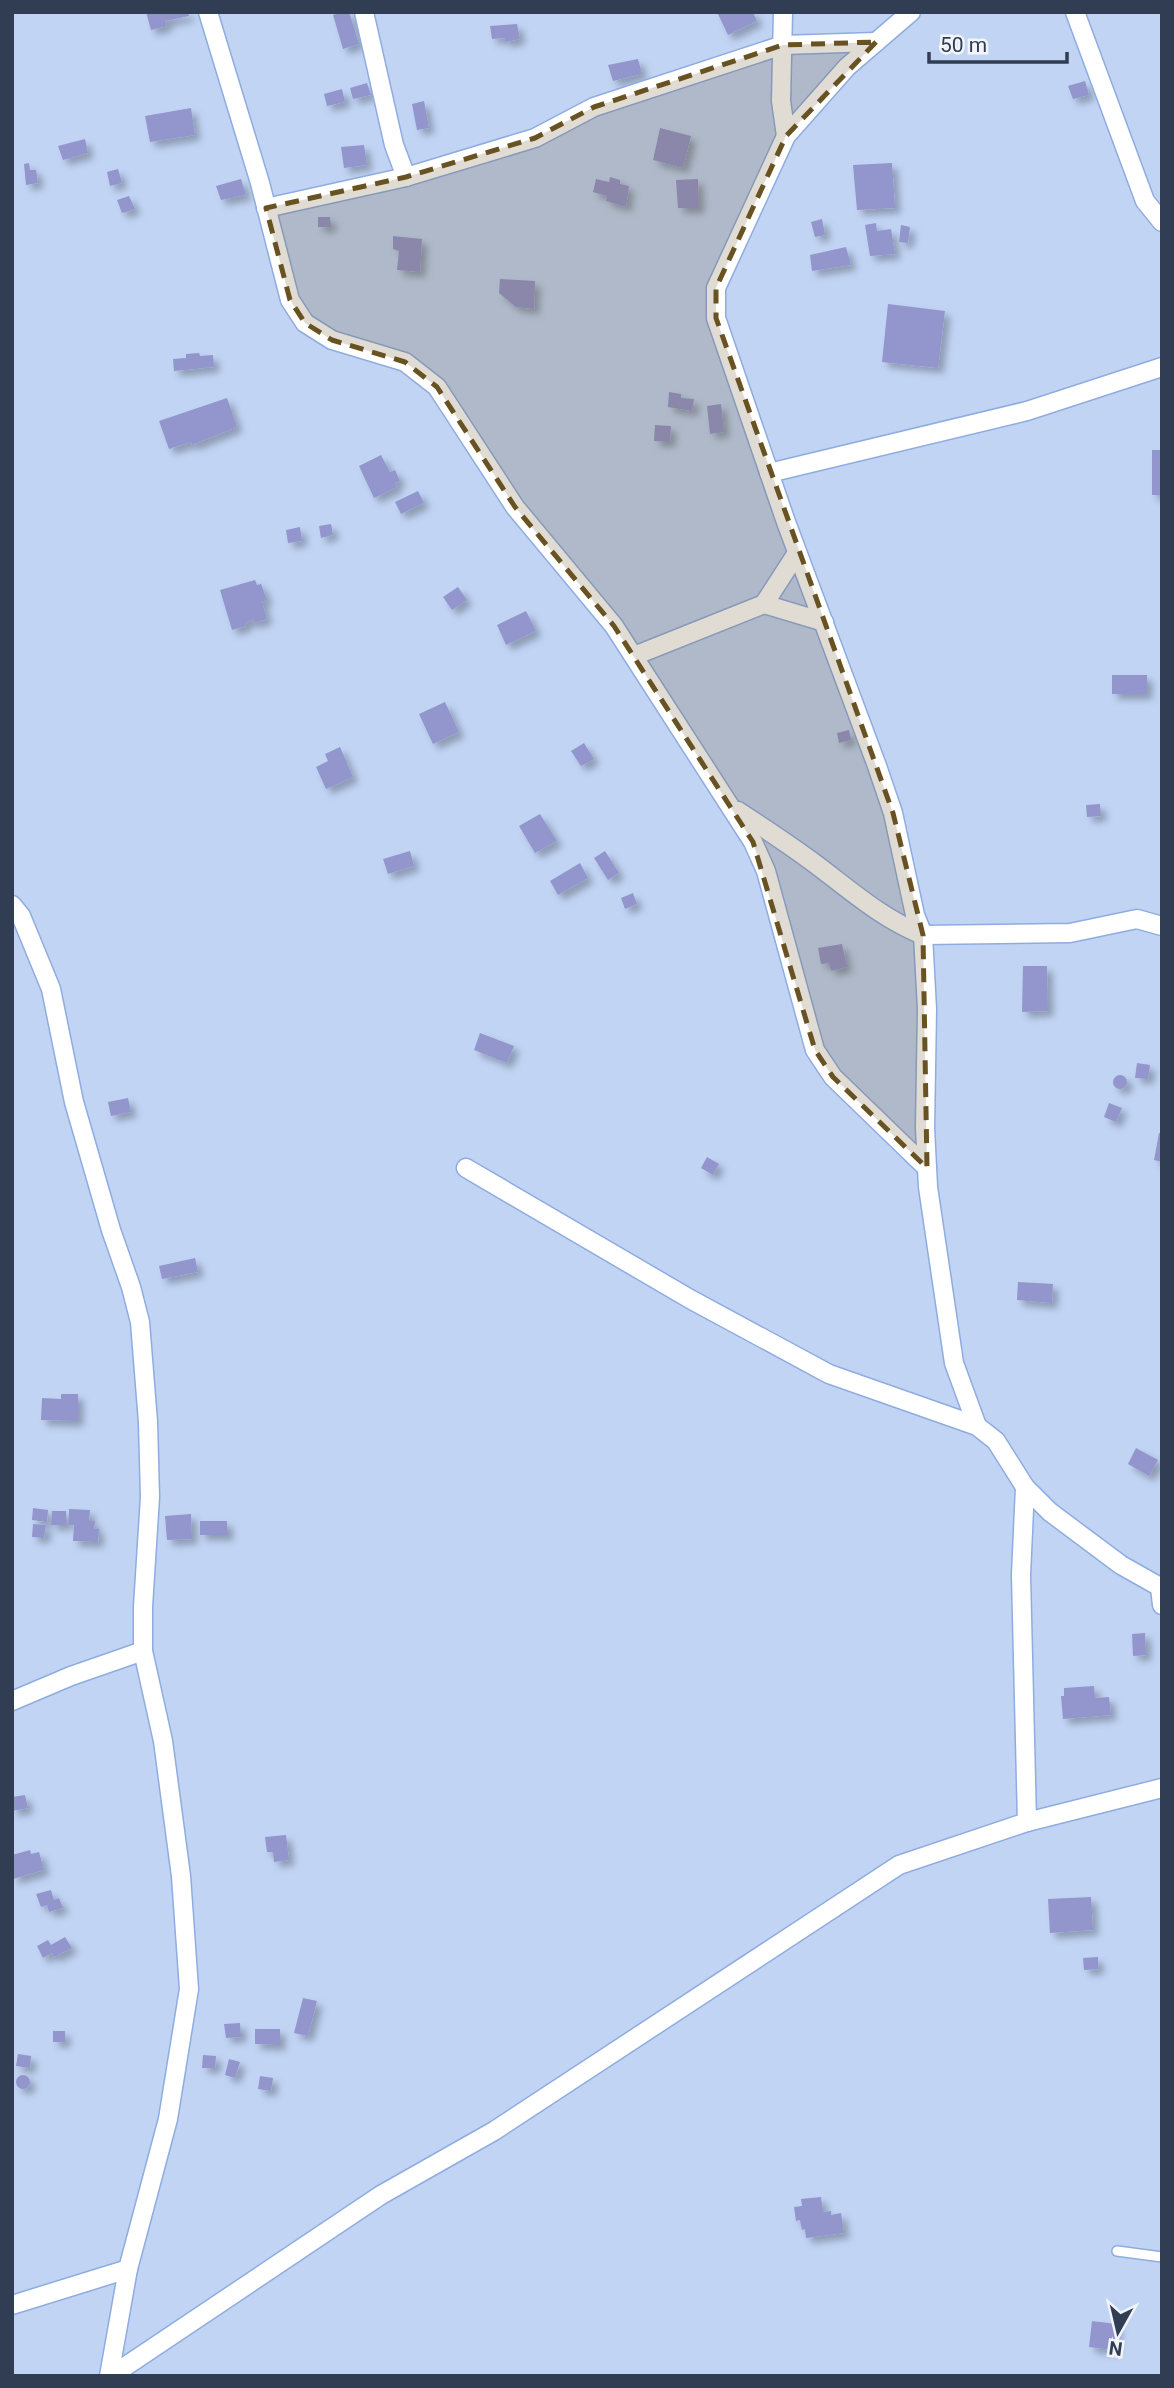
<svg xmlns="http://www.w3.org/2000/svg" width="1174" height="2388" font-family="Roboto,sans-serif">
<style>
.building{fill:#9395cd;filter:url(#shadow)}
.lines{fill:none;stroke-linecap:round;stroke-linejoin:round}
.lane-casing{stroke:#8face0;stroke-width:12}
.street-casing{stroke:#8face0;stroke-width:21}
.lane{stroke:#fff;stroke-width:9}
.street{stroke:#fff;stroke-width:18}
.marked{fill:#695222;fill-opacity:0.2;stroke:#695222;stroke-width:5;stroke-dasharray:14 9;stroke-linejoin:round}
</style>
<defs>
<filter id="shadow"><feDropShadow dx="5.5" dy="5.5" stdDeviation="3.5" flood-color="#0004"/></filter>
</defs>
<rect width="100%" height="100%" fill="#c1d4f4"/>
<!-- building -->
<g class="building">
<polygon points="146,12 188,12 189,16 165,21 167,26 151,30"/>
<polygon points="341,12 349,12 359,44 343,49 333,15"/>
<polygon points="717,12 753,12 757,21 728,35"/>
<polygon points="517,24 520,39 505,42 505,38 492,39 490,26"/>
<polygon points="638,59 642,74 613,81 608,65"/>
<polygon points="1085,81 1089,95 1073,99 1068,86"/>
<polygon points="367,83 371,95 353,99 350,88"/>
<polygon points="342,89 345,102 327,106 324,94"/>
<polygon points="424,101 429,128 417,130 412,104"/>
<polygon points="191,108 195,135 150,142 145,116"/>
<polygon points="660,128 691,136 683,168 653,160"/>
<polygon points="85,139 88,153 63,160 58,146"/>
<polygon points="364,145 367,165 344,168 341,147"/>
<polygon points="29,163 30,170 36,170 38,183 26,185 24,164"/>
<polygon points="892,163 895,208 857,210 853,165"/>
<polygon points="118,169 122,183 110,186 107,172"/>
<polygon points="610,177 620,180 620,184 629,186 626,207 606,201 607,196 593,192 596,179 609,182"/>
<polygon points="241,179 246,195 221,200 216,186"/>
<polygon points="698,179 699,208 678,208 676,180"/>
<polygon points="129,196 135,209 122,213 117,200"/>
<polygon points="318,217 330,217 331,227 318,227"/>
<polygon points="822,219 825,235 815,237 811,222"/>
<polygon points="876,223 877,231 891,229 895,254 870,256 865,225"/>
<polygon points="901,225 910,227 908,243 899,242"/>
<polygon points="393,236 422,239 420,272 397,270 399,251 393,249"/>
<polygon points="846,247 851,265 812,271 810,255"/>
<polygon points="500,279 535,281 534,309 516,307 499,293"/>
<polygon points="888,304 945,311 938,368 882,362"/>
<polygon points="199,353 200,356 213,355 214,367 174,371 173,359 186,358 186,354"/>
<polygon points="669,392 681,394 681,398 694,399 692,411 668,407"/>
<polygon points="227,398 237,427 192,445 191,442 169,449 159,421"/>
<polygon points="721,404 724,432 710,434 707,406"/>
<polygon points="655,425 671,426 670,442 654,441"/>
<rect x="1152" y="450" width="10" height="45"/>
<polygon points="381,455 390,472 395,470 400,481 395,483 397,487 374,498 359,466"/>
<polygon points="418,491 424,503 401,514 395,502"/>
<polygon points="331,524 333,535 321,538 319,526"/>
<polygon points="300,527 302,541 288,543 286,530"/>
<polygon points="255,580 257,585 261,584 267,600 262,602 267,619 254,623 253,620 245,623 246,626 232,630 220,590"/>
<polygon points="458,587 467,600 452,610 443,597"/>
<polygon points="526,611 536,631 506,645 497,625"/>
<rect x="1112" y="675" width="35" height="19"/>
<polygon points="445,702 459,732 433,744 419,714"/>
<polygon points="849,730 851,740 839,743 837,733"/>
<polygon points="584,743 594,759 581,766 571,751"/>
<polygon points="340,747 353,777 326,789 316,767 328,761 325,754"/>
<polygon points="1100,804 1101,816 1087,817 1086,805"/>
<polygon points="540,814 557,841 535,853 519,826"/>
<polygon points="410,851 414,866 388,874 383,859"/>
<polygon points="605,851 619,873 608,880 594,858"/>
<polygon points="580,863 588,878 558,895 550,881"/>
<polygon points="633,893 637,904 625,909 621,898"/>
<polygon points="842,944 847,967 831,971 829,963 821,964 818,948"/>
<polygon points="1023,966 1047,966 1048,1011 1022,1012"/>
<polygon points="480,1033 514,1046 507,1063 474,1050"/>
<polygon points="1137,1063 1150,1065 1148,1079 1135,1078"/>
<circle cx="1120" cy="1082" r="7"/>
<polygon points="128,1098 131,1112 111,1116 108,1102"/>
<polygon points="1109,1103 1122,1108 1116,1122 1104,1117"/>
<polygon points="1159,1133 1162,1133 1162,1162 1154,1160"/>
<polygon points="707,1157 719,1164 713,1175 701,1168"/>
<polygon points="195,1258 198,1272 162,1279 159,1266"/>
<polygon points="1018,1282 1053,1284 1052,1303 1017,1300"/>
<polygon points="61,1394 78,1394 78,1421 41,1420 42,1398 61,1399"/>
<polygon points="1136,1448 1158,1460 1149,1476 1128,1464"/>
<polygon points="33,1508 48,1510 47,1522 32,1520"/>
<polygon points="69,1509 90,1510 89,1521 95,1521 94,1529 99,1529 98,1542 73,1541 74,1525 69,1525"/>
<polygon points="52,1511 66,1511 66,1525 51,1525"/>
<polygon points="191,1514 192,1539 167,1540 165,1516"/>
<polygon points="200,1521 227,1521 228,1535 200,1535"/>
<polygon points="33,1524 46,1525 44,1538 32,1537"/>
<polygon points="1145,1633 1146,1655 1133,1656 1132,1634"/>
<polygon points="1094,1686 1095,1698 1109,1697 1111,1715 1063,1719 1061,1696 1064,1696 1064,1688"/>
<polygon points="25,1795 28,1808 12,1811 12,1797"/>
<polygon points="286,1835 289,1860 274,1862 273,1852 267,1852 265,1837"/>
<polygon points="30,1850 31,1854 39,1852 44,1870 13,1879 12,1855"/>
<polygon points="51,1890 54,1900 59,1898 63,1908 49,1912 47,1905 41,1907 36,1894"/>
<polygon points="1091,1897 1093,1930 1050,1933 1048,1899"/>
<polygon points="65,1937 72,1948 54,1957 52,1953 43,1958 37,1946 48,1940 51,1945"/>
<polygon points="1098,1957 1098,1969 1084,1970 1083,1958"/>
<polygon points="303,1998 317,2001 308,2036 294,2033"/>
<polygon points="240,2023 241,2037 226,2038 224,2024"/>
<polygon points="255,2029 280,2029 280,2045 255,2044"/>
<rect x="53" y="2031" width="12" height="11"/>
<polygon points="18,2054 31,2056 30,2068 16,2066"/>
<polygon points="203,2055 216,2056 215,2068 202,2068"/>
<polygon points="229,2059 240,2062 235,2078 225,2075"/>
<circle cx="23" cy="2082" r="7"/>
<polygon points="260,2076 273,2078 271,2091 258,2089"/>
<polygon points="821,2197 823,2212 831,2211 831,2215 841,2213 844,2233 806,2238 805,2229 802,2230 800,2220 796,2221 794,2207 802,2206 801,2199"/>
<polygon points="1092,2321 1117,2324 1113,2350 1089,2347"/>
</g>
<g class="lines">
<defs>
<polyline id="lane" points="1117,2251 1162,2257"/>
<g id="street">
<polyline points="208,12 260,183 290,300 305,323 332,340 405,362 437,387 515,507 614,626 753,842 766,871 815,1050 833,1077 927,1168"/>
<polyline points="364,12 394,145 406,177"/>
<polyline points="783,12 781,101 786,136"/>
<polyline points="911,12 847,67 786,136 716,288 716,318 786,522 877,766 893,813 915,915 923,935 927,1009 925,1128 928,1187 954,1363 977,1426"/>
<polyline points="1075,12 1145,201 1162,222"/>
<polyline points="266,208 406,177 535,138 594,107 783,45 876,42"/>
<polyline points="769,473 1027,411 1162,367"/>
<polyline points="764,604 824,622"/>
<polyline points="634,656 764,604 797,553"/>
<path d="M738,811C764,828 790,845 814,863C849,889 882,919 923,935L1070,933L1137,919L1162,926"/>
<polyline points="12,905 21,916 51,989 74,1102 111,1230 131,1287 140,1322 148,1422 150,1497 143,1607 143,1651 163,1741 181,1876 189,1989 168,2119 128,2269 109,2376"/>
<polyline points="466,1168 690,1299 829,1374 977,1426 996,1441 1025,1487 1050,1512 1121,1565 1160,1587 1162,1605"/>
<polyline points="1025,1487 1021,1575 1027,1822"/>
<polyline points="12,1701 71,1676 143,1651"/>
<polyline points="12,2305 128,2269"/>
<polyline points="115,2376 120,2370 381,2195 494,2131 899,1865 1027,1822 1162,1788"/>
</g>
</defs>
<!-- lane casing -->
<use href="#lane" class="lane-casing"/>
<!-- street casing -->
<use href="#street" class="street-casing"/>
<!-- lane -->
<use href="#lane" class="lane"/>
<!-- street -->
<use href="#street" class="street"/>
</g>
<!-- marked area -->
<path class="marked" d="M876,42L786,136L716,288V318L893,813L923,935L927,1168L833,1077L815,1050L753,842L614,626L515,507L437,387L405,362L332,340L305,323L290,300L266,208L406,177L535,138L594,107L783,45Z"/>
<!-- border -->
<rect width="1174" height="2388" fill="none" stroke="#313d53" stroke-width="28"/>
<!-- north arrow -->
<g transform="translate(1118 2332) rotate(188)" stroke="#f1f4f9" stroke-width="5" paint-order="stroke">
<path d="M0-5L12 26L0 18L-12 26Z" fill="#313d53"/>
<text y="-10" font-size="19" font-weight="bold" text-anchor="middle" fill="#313d53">N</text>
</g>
<!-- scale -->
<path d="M929 52v10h138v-10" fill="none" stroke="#313d53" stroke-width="3.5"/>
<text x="940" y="52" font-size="21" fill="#313d53" stroke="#f1f4f9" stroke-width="5" paint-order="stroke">50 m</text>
</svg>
